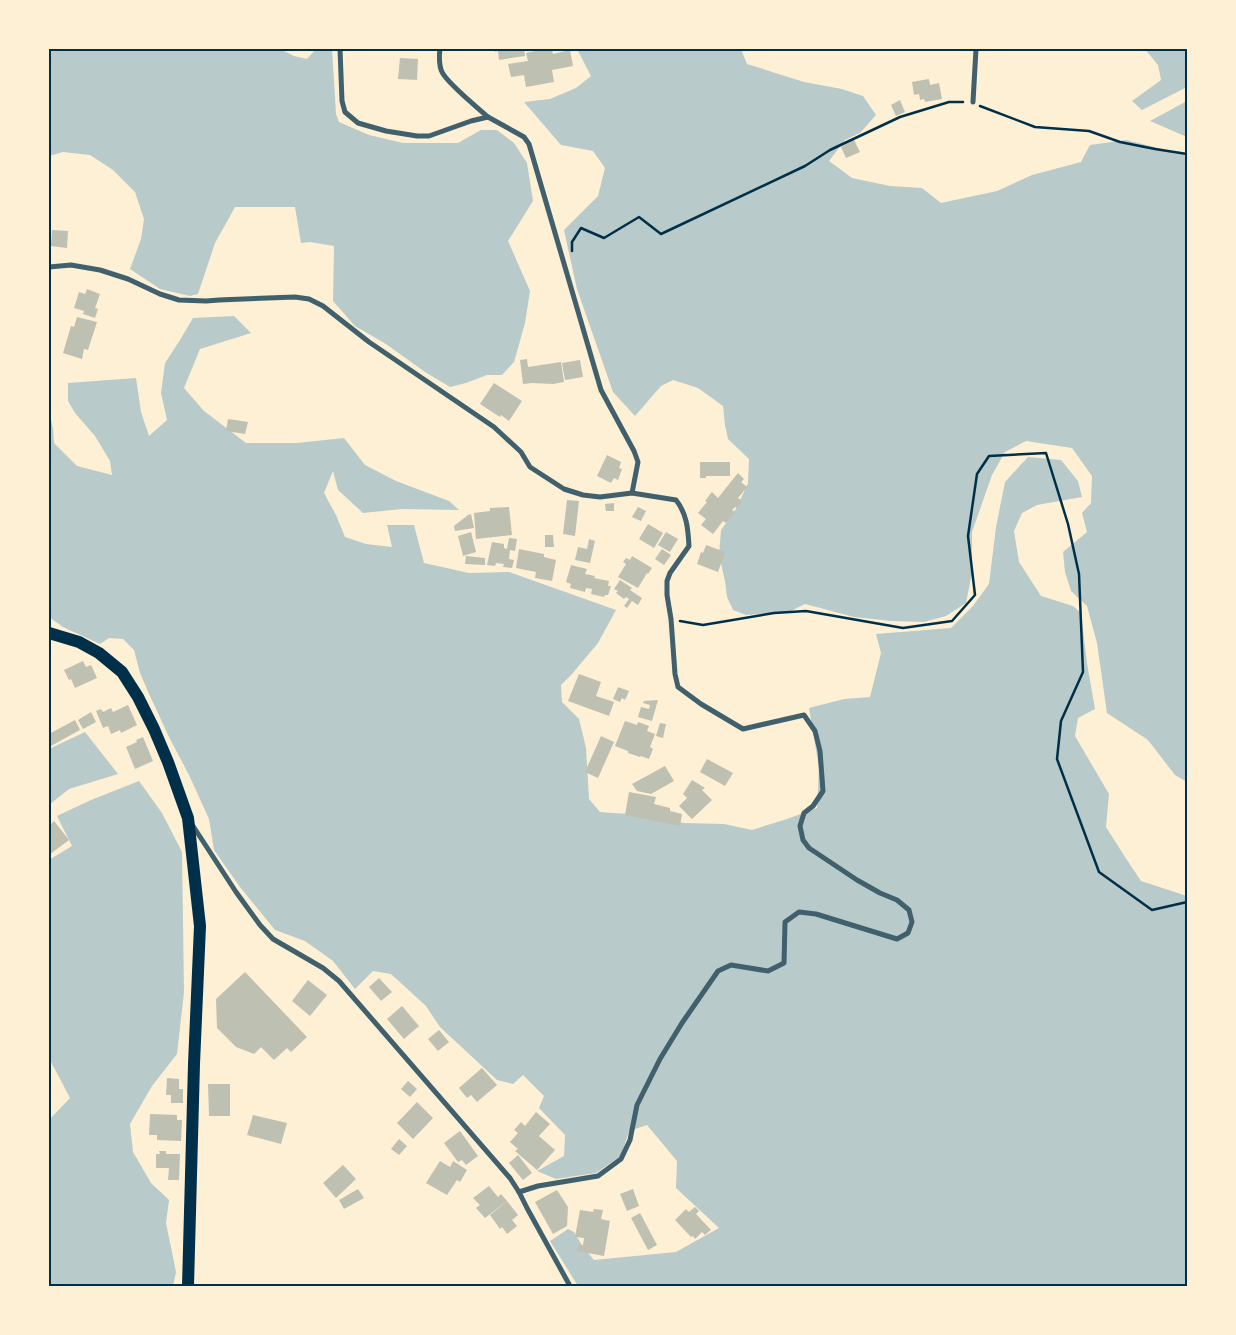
<svg xmlns="http://www.w3.org/2000/svg" width="1236" height="1335" font-family="'Asap Condensed',sans-serif">
<style>
.green{fill:#b9caca}
.building{fill:#bec0b2}
.lines{fill:none;stroke-linecap:round;stroke-linejoin:round}
.path{stroke:#003049;stroke-width:2.5}
.minor{stroke:#3f606c;stroke-width:5}
.primary{stroke:#003049;stroke-width:12}
.neatline{fill:none;stroke:#003049;stroke-width:2}
</style>
<rect width="100%" height="100%" fill="#fdf0d5"/>
<!-- green -->
<g class="green">
<polygon points="49,49 280,49 294,56 307,59 316,49 332,49 336,114 339,122 369,135 403,143 458,143 481,130 497,130 514,143 527,163 533,201 508,241 530,291 525,323 514,362 502,375 487,375 466,383 450,387 425,372 386,344 355,326 333,301 334,246 310,242 301,243 295,207 235,207 215,243 198,294 190,296 160,289 130,269 141,239 144,219 135,192 113,170 90,155 63,152 49,156"/>
<polygon points="577,49 741,49 747,64 804,82 842,89 863,96 876,115 860,133 845,140 829,161 852,178 890,186 922,188 941,203 997,191 1032,175 1081,162 1090,145 1126,140 1187,155 1187,782 1175,775 1148,740 1107,713 1097,643 1087,606 1071,591 1065,572 1063,552 1087,532 1082,513 1091,503 1092,476 1072,448 1026,441 1005,452 992,475 972,532 972,573 966,603 946,616 924,622 892,621 854,617 805,604 789,612 746,615 733,610 727,597 725,581 719,555 721,530 736,509 748,483 749,459 728,439 725,425 723,406 698,388 673,380 661,386 635,416 613,392 577,289 564,230 598,196 605,168 593,151 561,145 524,102 550,99 576,88 591,76"/>
<polygon points="1145,49 1187,49 1187,87 1142,110 1132,101 1161,80 1158,65"/>
<polygon points="1187,101 1187,137 1150,121"/>
<polygon points="234,316 251,333 200,349 184,388 204,411 246,443 297,443 344,438 365,465 396,481 449,501 459,510 402,509 363,513 338,490 333,471 324,493 336,515 345,537 366,544 392,547 387,525 414,525 424,563 469,573 509,572 616,610 598,643 572,674 561,685 562,702 579,719 586,748 589,799 600,812 641,815 684,823 724,824 752,830 787,819 817,808 819,768 809,708 844,699 870,697 881,653 876,634 951,628 973,606 989,584 996,527 1005,482 1028,457 1061,460 1078,481 1082,497 1037,505 1022,513 1014,531 1019,562 1041,596 1073,606 1081,613 1087,663 1095,709 1078,718 1075,736 1109,794 1106,827 1125,857 1141,881 1187,896 1187,1286 578,1286 550,1241 568,1229 574,1232 583,1247 594,1260 676,1252 719,1228 676,1188 677,1161 647,1125 629,1131 621,1156 596,1173 556,1179 537,1171 564,1156 565,1135 539,1108 544,1096 523,1075 513,1084 497,1080 440,1027 426,1006 391,974 373,971 355,989 333,961 305,941 275,930 240,887 214,850 209,819 189,775 169,737 150,696 140,673 134,650 123,639 109,638 100,644 63,627 49,617 49,410 53,429 54,443 77,466 112,475 110,461 95,436 75,413 68,401 68,383 136,378 141,412 149,436 167,420 161,393 165,363 180,340 193,318"/>
<polygon points="85,732 118,774 69,789 49,805 49,749"/>
<polygon points="139,781 162,813 182,852 184,992 177,1054 152,1086 130,1124 133,1152 151,1183 169,1200 166,1223 176,1272 173,1286 49,1286 49,1120 70,1098 49,1058 49,860 72,846 57,816 91,800"/>
</g>
<!-- building -->
<g class="building">
<polygon points="495,49 524,49 525,56 499,60 498,51 495,52"/>
<polygon points="539,49 548,49 548,51 552,50 553,54 570,50 573,66 552,70 554,82 526,87 524,75 511,77 508,64 528,61 526,53 539,50"/>
<polygon points="400,58 418,59 417,80 398,79"/>
<polygon points="929,79 930,85 939,83 942,99 925,102 924,99 920,100 919,94 914,95 912,82"/>
<polygon points="900,100 905,112 896,116 891,105"/>
<polygon points="854,140 860,152 846,158 841,147"/>
<polygon points="52,230 68,231 67,248 51,246"/>
<polygon points="87,289 100,294 95,308 98,309 95,318 83,314 84,311 74,308 79,292 85,294"/>
<polygon points="77,317 97,322 88,350 84,349 82,359 63,353 71,326 74,327"/>
<polygon points="527,359 528,367 561,362 564,382 553,384 532,383 523,384 520,360"/>
<polygon points="580,360 583,377 565,380 562,363"/>
<polygon points="494,383 522,401 509,421 501,415 500,417 480,404"/>
<polygon points="228,419 248,422 245,434 226,431"/>
<polygon points="607,455 621,462 619,468 622,469 618,480 614,478 611,483 597,476"/>
<polygon points="700,462 730,462 730,476 706,476 706,478 700,478"/>
<polygon points="738,473 744,479 741,482 747,487 738,498 742,501 737,508 735,507 732,510 735,512 726,523 723,521 713,534 701,525 706,519 698,513 707,502 705,501 712,492 718,498"/>
<polygon points="567,500 579,501 575,536 563,534"/>
<polygon points="614,503 614,511 606,511 605,504"/>
<polygon points="509,507 512,535 476,539 474,513 490,511 490,508"/>
<polygon points="638,507 646,511 641,521 632,517"/>
<polygon points="471,514 474,528 455,531 454,526 468,515"/>
<polygon points="648,524 663,533 654,548 639,539"/>
<polygon points="471,532 476,552 463,556 458,536"/>
<polygon points="666,532 678,539 670,552 658,545"/>
<polygon points="545,535 553,535 554,547 545,547"/>
<polygon points="509,538 517,539 515,551 510,550 509,559 514,560 512,568 503,567 504,564 496,563 495,566 487,565 492,542 504,544 504,548 507,549"/>
<polygon points="589,539 595,541 590,563 575,560 578,547 587,549"/>
<polygon points="706,545 725,552 718,572 697,564 701,552 703,553"/>
<polygon points="519,549 544,554 544,557 556,560 552,581 535,578 536,572 516,568"/>
<polygon points="662,549 671,555 664,565 655,559"/>
<polygon points="466,556 485,558 485,565 465,564"/>
<polygon points="632,556 652,568 648,574 647,573 638,588 618,577 626,564 623,562 626,558 630,560"/>
<polygon points="571,565 587,569 585,574 595,576 594,578 609,581 608,586 611,586 608,595 605,595 604,597 591,594 592,589 586,588 585,592 570,588 571,584 566,582"/>
<polygon points="620,580 632,588 630,590 642,598 638,605 632,601 627,608 624,606 629,599 626,597 624,599 616,593 618,591 614,589"/>
<polygon points="83,661 86,667 91,665 97,678 75,688 71,679 69,680 64,670"/>
<polygon points="579,674 601,682 596,696 614,702 609,716 568,701"/>
<polygon points="618,687 629,691 625,700 622,698 620,702 613,699"/>
<polygon points="658,700 652,721 638,717 641,707 649,709 650,705 643,703 644,701"/>
<polygon points="128,705 137,725 121,733 120,730 111,734 108,726 103,728 96,711 101,709 103,712 111,708 113,712"/>
<polygon points="91,712 96,722 83,729 78,720"/>
<polygon points="75,720 80,730 49,747 49,734"/>
<polygon points="625,721 637,725 638,722 649,726 647,731 655,734 650,747 653,749 649,759 641,756 640,757 628,753 628,751 615,746"/>
<polygon points="660,723 666,724 663,738 656,736"/>
<polygon points="601,736 614,742 598,778 585,772"/>
<polygon points="143,737 153,761 135,769 126,747 137,742 136,740"/>
<polygon points="707,759 733,773 725,786 700,772"/>
<polygon points="665,766 674,781 651,794 637,791 632,784"/>
<polygon points="692,780 705,788 702,790 712,800 692,819 679,806 687,798 683,794"/>
<polygon points="629,792 656,797 654,804 670,808 670,811 682,814 680,826 625,815"/>
<polygon points="54,821 69,840 49,855 49,826"/>
<polygon points="245,972 307,1037 291,1052 287,1048 274,1060 261,1047 254,1054 236,1047 217,1028 216,999"/>
<polygon points="379,978 392,992 381,1001 369,987"/>
<polygon points="308,980 327,995 310,1016 292,1001"/>
<polygon points="402,1006 419,1026 404,1039 387,1019"/>
<polygon points="439,1030 449,1042 438,1051 428,1039"/>
<polygon points="482,1068 497,1085 477,1102 471,1095 467,1098 459,1088"/>
<polygon points="167,1078 179,1079 179,1089 183,1089 183,1103 171,1103 171,1095 166,1095"/>
<polygon points="408,1081 417,1089 410,1097 401,1089"/>
<polygon points="208,1084 230,1084 230,1116 209,1116"/>
<polygon points="417,1102 433,1118 413,1139 397,1123"/>
<polygon points="536,1112 550,1124 539,1136 555,1150 537,1170 515,1151 518,1149 510,1142 518,1133 514,1130 521,1122 525,1126"/>
<polygon points="150,1114 177,1115 177,1120 182,1120 181,1141 157,1140 157,1135 149,1135"/>
<polygon points="253,1115 287,1123 281,1144 247,1135"/>
<polygon points="460,1131 478,1156 466,1165 462,1160 458,1162 444,1143"/>
<polygon points="399,1139 407,1146 399,1155 391,1149"/>
<polygon points="159,1151 166,1151 166,1154 180,1154 179,1180 168,1180 169,1168 156,1168 156,1154 160,1154"/>
<polygon points="518,1155 532,1173 523,1180 509,1163"/>
<polygon points="440,1161 450,1167 453,1161 467,1170 460,1182 457,1180 447,1195 426,1183"/>
<polygon points="343,1165 356,1179 336,1198 323,1183"/>
<polygon points="489,1186 498,1197 501,1194 507,1201 485,1218 476,1208 480,1205 473,1198"/>
<polygon points="358,1189 364,1198 344,1209 339,1200"/>
<polygon points="633,1189 639,1206 627,1211 620,1194"/>
<polygon points="557,1190 568,1207 567,1226 553,1234 535,1202"/>
<polygon points="507,1201 518,1215 512,1220 517,1226 507,1234 502,1227 500,1229 490,1215"/>
<polygon points="695,1207 699,1211 696,1214 711,1230 705,1235 702,1232 695,1239 693,1236 691,1237 675,1220 686,1209 689,1212"/>
<polygon points="594,1209 603,1210 601,1219 610,1221 604,1256 577,1251 578,1244 583,1245 584,1238 575,1237 580,1210 593,1212"/>
<polygon points="640,1213 657,1245 648,1250 631,1218"/>
</g>
<g class="lines">
<!-- path -->
<g class="path">
<polyline points="980,106 1035,127 1089,131 1120,142 1155,149 1187,154"/>
<polyline points="572,251 572,242 581,228 604,238 639,217 661,234 805,166 830,150 900,117 949,102 963,102"/>
<polyline points="680,621 703,625 774,613 806,611 903,628 952,621 975,595 968,536 977,474 989,456 1046,453 1068,524 1079,574 1083,672 1061,721 1057,759 1099,872 1152,910 1187,902"/>
</g>
<!-- minor -->
<g class="minor">
<path d="M440,49C439,55 439,66 442,72C447,83 478,108 488,117"/>
<polyline points="973,102 976,49"/>
<polyline points="49,267 71,265 100,270 128,279 160,294 179,300 206,301 219,300 295,297 309,299 323,306 369,342 494,427 521,452 530,467 564,489 583,495 600,497 632,493 638,462 634,451 601,390 529,144 524,137 488,117 471,121 429,136 417,136 386,131 358,123 345,112 342,101 340,49"/>
<polyline points="193,826 236,892 260,925 273,939 323,968 339,981 510,1178 519,1192 527,1208 570,1286"/>
<path d="M519,1192L538,1186L598,1176L621,1159L630,1140L637,1105L660,1059L682,1023L718,971L731,965L768,971L784,963L785,922L799,912L816,914L897,939L908,933L912,922L909,910L897,900L880,893L857,880L809,848L803,840L800,826L804,813L813,806L823,791L820,751L815,731L804,715L743,729L701,704L678,687L675,674L671,619L667,595V581L670,573L689,546C688,529 687,514 676,500L632,493"/>
</g>
<!-- primary -->
<polyline class="primary" points="49,633 79,642 99,653 122,672 138,697 154,729 168,762 188,818 200,926 194,1064 188,1286"/>
</g>
<!-- border -->
<rect width="1236" height="1335" fill="none" stroke="#fdf0d5" stroke-width="100"/>
<rect x="50" y="50" width="1136" height="1235" class="neatline"/>
</svg>
